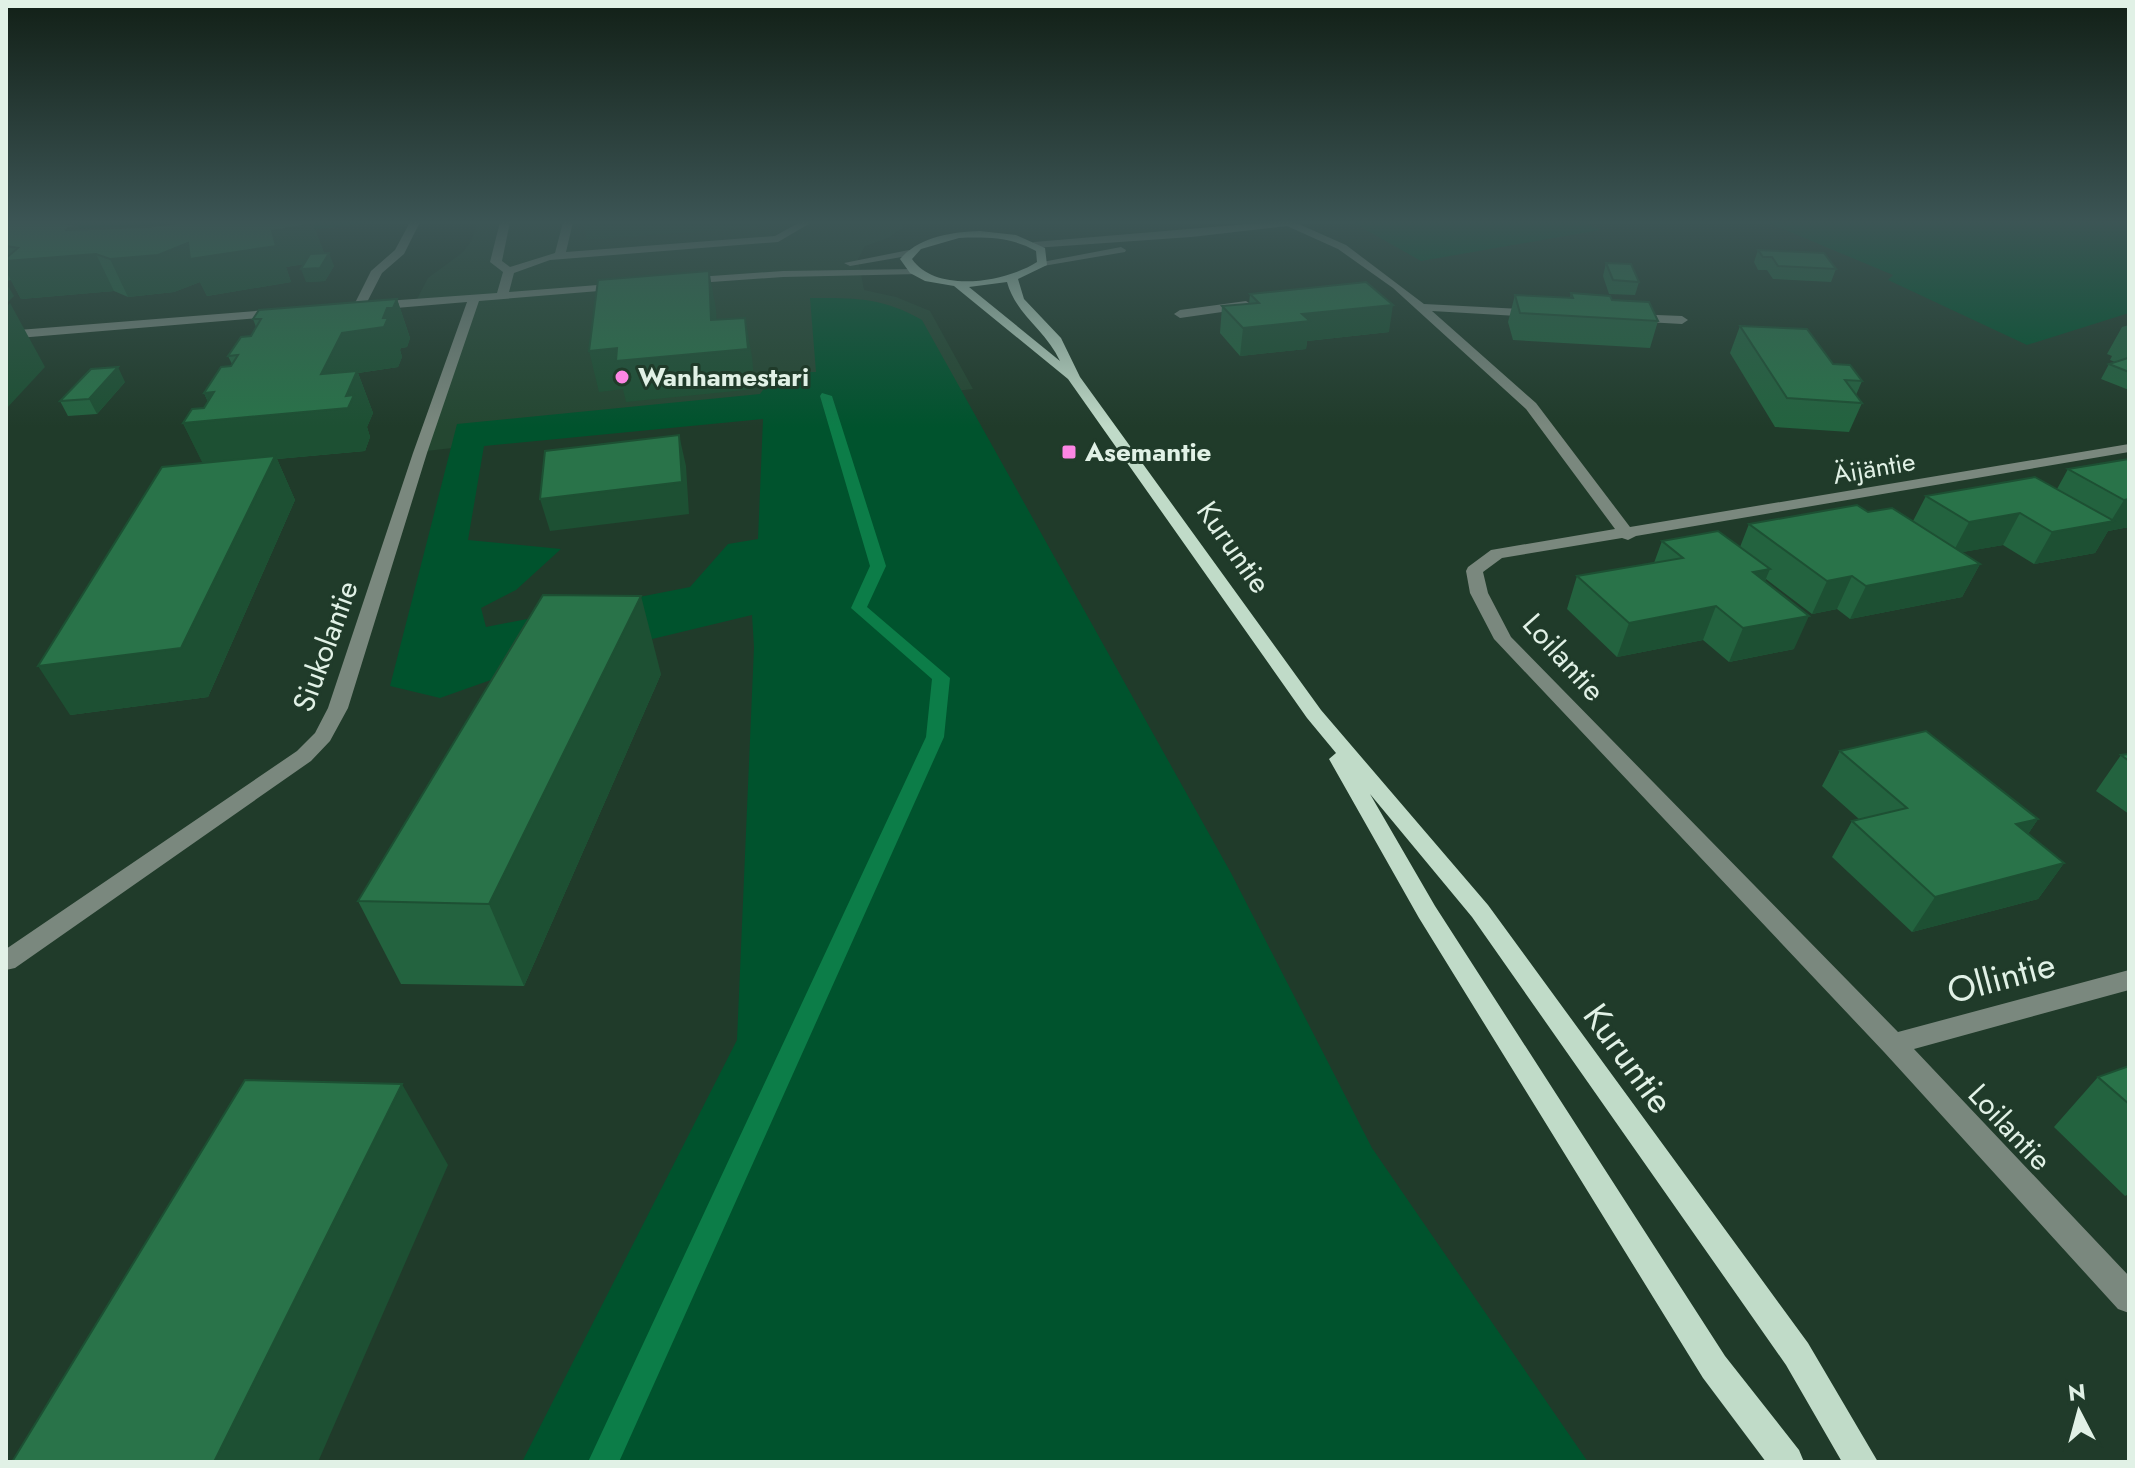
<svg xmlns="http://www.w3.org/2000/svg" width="2135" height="1468" font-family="Jost,sans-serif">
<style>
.built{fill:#244731}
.green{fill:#00532d;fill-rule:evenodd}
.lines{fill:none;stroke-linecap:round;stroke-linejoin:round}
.stream{fill:#0c7d48;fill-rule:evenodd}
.minor{fill:#7a887e;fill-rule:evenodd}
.major{fill:#c0dbc8;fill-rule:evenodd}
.wall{fill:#23633f}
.shaded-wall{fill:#1d5033}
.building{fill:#297349;stroke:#1d5033;stroke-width:2}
.poi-dot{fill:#fc86e4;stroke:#203b2a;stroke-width:3}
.labels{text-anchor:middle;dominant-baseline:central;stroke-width:6;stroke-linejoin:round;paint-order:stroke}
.far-poi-label{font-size:26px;font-weight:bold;fill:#e1f1e6;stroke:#203b2a;text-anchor:start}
.far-street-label{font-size:26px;fill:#e1f1e6;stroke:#203b2a}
.street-label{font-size:30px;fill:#e1f1e6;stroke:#203b2a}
.near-street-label{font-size:36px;fill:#e1f1e6;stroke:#203b2a}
</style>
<rect width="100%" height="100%" fill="#203b2a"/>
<!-- built -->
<polygon class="built" points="477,222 904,222 903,227 888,238 865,246 858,259 864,290 896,297 930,311 973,389 426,451 479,297 416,301 428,278 462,253 471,242"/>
<!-- green -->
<g class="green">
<polygon points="6,222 377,222 303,231 62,237"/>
<polygon points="1352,222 1584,222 1600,230 1421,261"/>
<polygon points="1766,222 2129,222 2129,313 2027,345 1888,280 1893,275"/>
<path d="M810,298C854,298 882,297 922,320L1231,873L1372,1148L1588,1462H522L737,1040L754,647L752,615L511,673L440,698L390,686L457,424L760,394L775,373L816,372ZM763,419L758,539L728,544L690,587L486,627L481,608L516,590L561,549L468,540L484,446Z"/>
</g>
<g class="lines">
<!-- stream -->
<polygon class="stream" points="822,393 832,396 886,566 867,607 950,678 944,737 619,1462 588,1462 926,737 932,679 851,608 870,566 820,396"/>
<!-- minor -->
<g class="minor">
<polygon points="410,222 420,222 404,254 382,273 363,310 355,310 353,307 371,271 395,250"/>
<polygon points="500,222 510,222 502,261 510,267 555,253 563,222 573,222 566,252 775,236 800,222 812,222 778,242 550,260 514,273 509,292 623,283 629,286 623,289 479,301 427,453 348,708 330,741 311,761 15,968 6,970 6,949 297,751 315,733 328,708 413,453 467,302 372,310 366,306 372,302 497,293 503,272 490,262"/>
<polygon points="1272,222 1294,222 1346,245 1424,304 1540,310 1542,313 1536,317 1432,311 1536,403 1630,527 2129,444 2129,452 1636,536 1628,540 1622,538 1502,558 1483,572 1488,593 1511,637 1898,1032 2129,970 2129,990 1914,1049 2129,1276 2129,1313 2118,1309 1884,1052 1494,639 1470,593 1466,571 1468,567 1491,550 1615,529 1526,409 1393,288 1338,249 1287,226 1191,237 1034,248 1029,245 1034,242"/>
<polygon points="1121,247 1126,250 1125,252 1043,266 1037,263"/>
<polygon points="909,250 913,251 913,255 850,266 844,263"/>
<polygon points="915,269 921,272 919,274 783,277 683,284 677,281 683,278 783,271"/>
<polygon points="1246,301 1252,305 1250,308 1180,318 1174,314 1180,310"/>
<polygon points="280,309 286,313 284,316 6,339 6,331"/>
<polygon points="1632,314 1682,316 1688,320 1682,324 1628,321 1628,315"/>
</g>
<!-- major -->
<path class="major" d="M980,231L1016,235L1045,248L1047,265L1018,279L1024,299L1061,338L1080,377L1321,710L1488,905L1808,1343L1878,1462H1842L1786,1365L1472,917L1370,794L1435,906L1725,1356L1799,1450L1804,1462H1766L1703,1378L1419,918L1329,759L1336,753L1307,718L1068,379L954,286L925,281L910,273L900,259C919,237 951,232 980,231ZM959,238C986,237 1012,237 1036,251L1037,262C1006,282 936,294 912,259L921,249ZM1007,282C1016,315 1046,330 1060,361L969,287Z"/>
</g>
<!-- wall -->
<g class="wall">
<polygon points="6,222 55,222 79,230 312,222 324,253 334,266 325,281 306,282 305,264 286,267 291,282 207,296 200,282 174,292 128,297 114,291 21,299 11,280 6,281"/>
<polygon points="1758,250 1836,269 1831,282 1773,279 1767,270 1758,270 1754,262"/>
<polygon points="1606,263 1639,282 1635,295 1609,294 1603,276"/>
<polygon points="1571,293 1658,321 1650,348 1513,340 1508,322 1515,295 1570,298"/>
<polygon points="1250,294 1389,332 1307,341 1306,349 1240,356 1220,333 1222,306 1249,304"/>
<polygon points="397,299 410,338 407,347 401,348 400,350 402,357 398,367 358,373 373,413 367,427 370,437 365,451 277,459 295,500 208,697 70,715 203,463 183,423 204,408 208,402 204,393 232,364 228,356 251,336 256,327 253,319"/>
<polygon points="2129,325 2129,390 2101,379 2109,364 2115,362 2110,360 2112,356 2107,354 2122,327"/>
<polygon points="1740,326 1833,364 1862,381 1856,395 1862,403 1849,432 1775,427 1730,353"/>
<polygon points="125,382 97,414 68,416 60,401"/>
<polygon points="2129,459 2129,527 2108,531 2095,553 2034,564 2003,545 1962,552 1980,564 1962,597 1850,619 1837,609 1812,614 1766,579 1765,581 1794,649 1729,662 1703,640 1617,657 1567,609 1577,576 1654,563 1662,541 1740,547 1749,524 1868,512 1913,521 1926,496 2057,489 2068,469"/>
<polygon points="661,674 524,986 401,984 358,901"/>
<polygon points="1840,751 2038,819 2028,834 2064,863 2038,899 1912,932 1832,857 1852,821 1859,819 1822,786"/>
<polygon points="2129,754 2129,814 2096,791 2121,755"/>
<polygon points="2129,1066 2129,1194 2125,1196 2054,1127 2098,1077"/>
</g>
<!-- shaded-wall -->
<g class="shaded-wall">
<polygon points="47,222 55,222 71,255 65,230 77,225 91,254 96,254 114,291 21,299 6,271 6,261"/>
<polygon points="583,222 771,222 758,227 587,240"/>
<polygon points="1097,222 1118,222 1097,224"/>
<polygon points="313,224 326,258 329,253 334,266 325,281 306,282 301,269 325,260 286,267 291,282 207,296 200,282 174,292 128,297 110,259 188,243"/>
<polygon points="709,271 716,309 718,351 745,318 752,357 755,389 626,402 623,389 599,392 589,351 617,348 711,320"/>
<polygon points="6,283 14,296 6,304"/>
<polygon points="397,299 410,338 407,347 401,348 400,350 402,357 398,367 358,373 373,413 367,427 370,437 365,451 277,459 295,500 208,697 70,715 38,666 204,466 183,423 216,420 204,393 321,374 342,333 383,318 387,308"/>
<polygon points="10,303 45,367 6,409 6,308"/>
<polygon points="1393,305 1389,332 1307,341 1306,349 1240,356 1243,328 1302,314"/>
<polygon points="118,367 125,382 97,414 89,399"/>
<polygon points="679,435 686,466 689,514 550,531 540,499"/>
<polygon points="2129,499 2129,527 2108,531 2095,553 2034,564 2052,532 2111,521 2124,500"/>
<polygon points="2020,513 2003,545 1952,554 1969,522"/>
<polygon points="1980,564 1962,597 1850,619 1866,586"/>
<polygon points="1770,569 1756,602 1753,572"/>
<polygon points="1852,576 1837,609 1812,614 1827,581"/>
<polygon points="641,596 661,674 524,986 489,904"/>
<polygon points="1716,606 1703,640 1617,657 1629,623"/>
<polygon points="1809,616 1794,649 1729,662 1743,628"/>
<polygon points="2038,819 2014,855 2016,824"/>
<polygon points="2064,863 2038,899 1912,932 1935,897"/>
<polygon points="402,1084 448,1165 318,1462 214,1462"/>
</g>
<!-- building -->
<g class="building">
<polygon points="6,222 47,222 77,225 65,230 147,227 185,222 312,222 313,224 272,231 276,246 190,259 188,243 158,255 110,259 96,254 6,261 6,258 18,248 6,246"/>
<polygon points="1758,250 1824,253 1836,269 1778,266 1772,257 1763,257"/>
<polygon points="329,253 320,268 301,269 310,254"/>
<polygon points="1606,263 1631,264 1639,282 1613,280"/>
<polygon points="709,271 711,320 745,318 748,349 616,361 617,348 589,351 598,280"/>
<polygon points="1366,282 1393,305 1302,314 1310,321 1243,328 1222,306 1259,303 1250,294"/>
<polygon points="1571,293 1610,296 1612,300 1649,302 1658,321 1520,313 1515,295 1573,298"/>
<polygon points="397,299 393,308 387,308 383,318 388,318 384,327 342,333 321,374 357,371 346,396 354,395 348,408 183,423 192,409 204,408 214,392 204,393 221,367 231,366 238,355 228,356 241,337 251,336 261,319 253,319 259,310"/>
<polygon points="1740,326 1807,329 1833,364 1850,365 1862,381 1845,380 1862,403 1787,398"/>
<polygon points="2128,358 2129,359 2129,372 2109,364"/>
<polygon points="118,367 89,399 60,401 91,369"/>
<polygon points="679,435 682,482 540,499 545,451"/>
<polygon points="275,456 181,648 38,666 162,467"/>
<polygon points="2129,459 2129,499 2124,500 2068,469"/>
<polygon points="2035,477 2114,521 2052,532 2020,513 1969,522 1926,496"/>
<polygon points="1857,505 1868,512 1892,508 1980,564 1866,586 1852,576 1827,581 1749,524"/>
<polygon points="1718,531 1770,569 1753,572 1809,616 1743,628 1716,606 1629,623 1577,576 1683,558 1662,541"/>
<polygon points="543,595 641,596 489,904 358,901"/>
<polygon points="1926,731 2038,819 2016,824 2064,863 1935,897 1852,821 1907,808 1840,751"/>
<polygon points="2129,754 2129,761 2121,755"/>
<polygon points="2129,1066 2129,1104 2098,1077"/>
<polygon points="245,1080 402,1084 214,1462 12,1462"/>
</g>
<!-- sky -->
<linearGradient id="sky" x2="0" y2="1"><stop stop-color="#122017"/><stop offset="0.52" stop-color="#3c5555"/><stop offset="1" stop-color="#3c5555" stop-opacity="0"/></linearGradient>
<rect width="2135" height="427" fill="url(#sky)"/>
<!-- markers -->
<g class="poi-dot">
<circle cx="622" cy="377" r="8"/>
<rect x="1061" y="444" width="16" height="16" rx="4"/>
</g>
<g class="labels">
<!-- far-poi labels -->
<g class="far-poi-label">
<text x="638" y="377">Wanhamestari</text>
<text x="1085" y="452">Asemantie</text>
</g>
<!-- far-street labels -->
<g class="far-street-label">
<text transform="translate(1874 468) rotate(-10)">Äijäntie</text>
</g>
<!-- street labels -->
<g class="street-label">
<text transform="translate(1234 547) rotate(55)">Kuruntie</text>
<text transform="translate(325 646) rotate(-70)">Siukolantie</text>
<text transform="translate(1564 657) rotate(48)">Loilantie</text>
<text transform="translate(2010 1127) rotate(47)">Loilantie</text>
</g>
<!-- near-street labels -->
<g class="near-street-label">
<text transform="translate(2001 977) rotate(-15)">Ollintie</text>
<text transform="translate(1629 1058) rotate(54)">Kuruntie</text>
</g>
</g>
<!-- border -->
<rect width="2135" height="1468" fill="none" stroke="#e1f1e6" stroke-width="16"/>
<!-- north arrow -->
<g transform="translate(2079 1412) rotate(354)" stroke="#203b2a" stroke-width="6" paint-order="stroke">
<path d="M0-6L14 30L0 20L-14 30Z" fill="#e1f1e6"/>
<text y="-12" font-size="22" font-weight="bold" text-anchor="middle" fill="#e1f1e6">N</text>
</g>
</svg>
